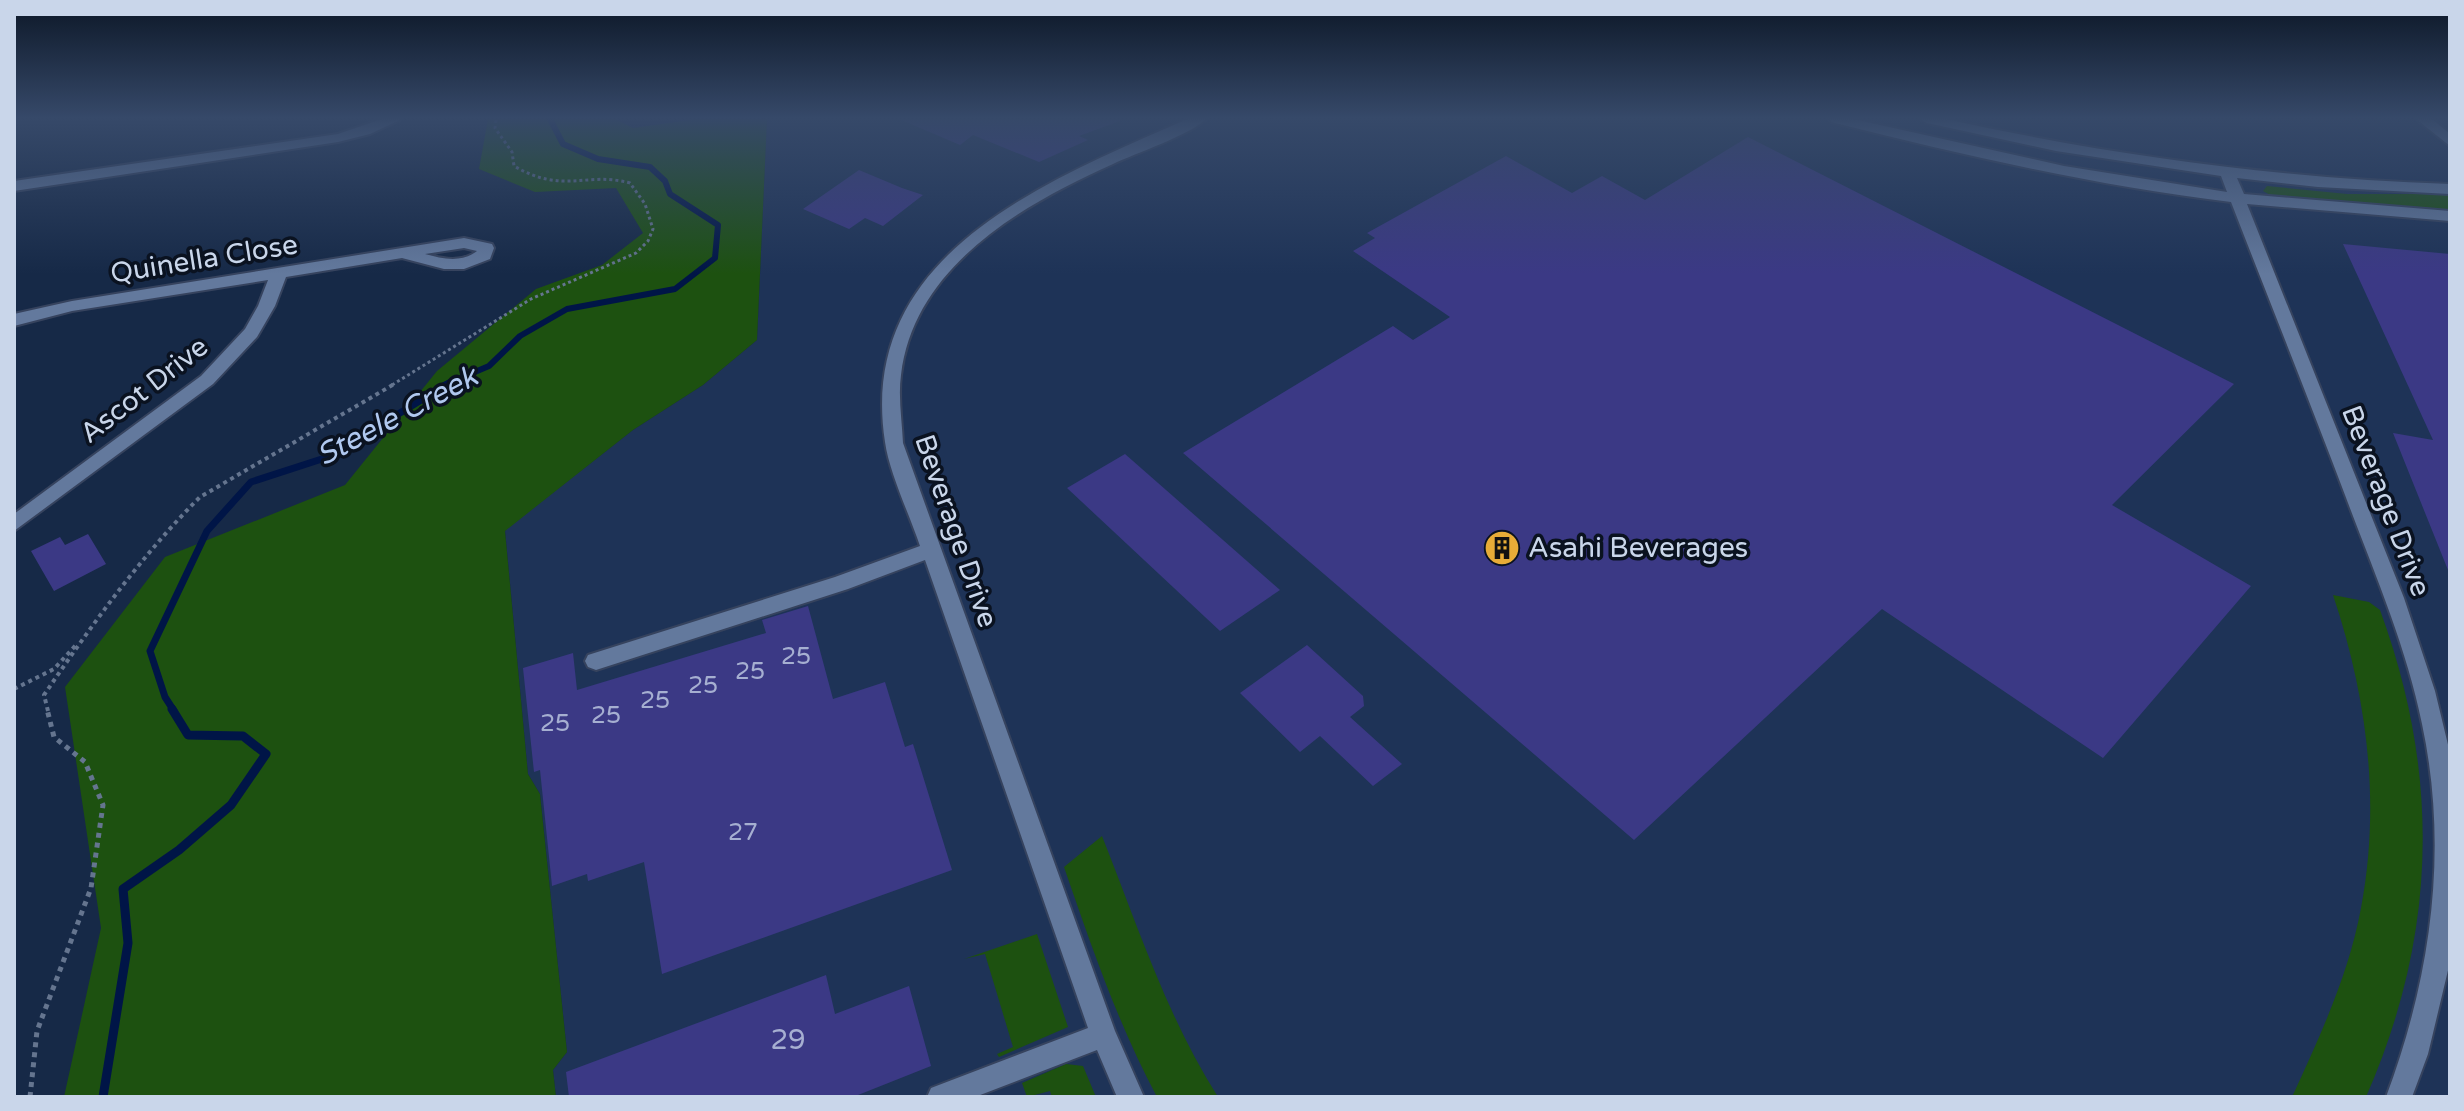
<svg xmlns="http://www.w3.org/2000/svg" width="2464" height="1111" font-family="'Varela Round',sans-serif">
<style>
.built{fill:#1e3357}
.green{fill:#1d5110}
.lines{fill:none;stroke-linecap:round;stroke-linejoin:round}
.stream-far2{stroke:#001547;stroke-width:6}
.stream-far1{stroke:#001547;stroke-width:7}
.stream{stroke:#001547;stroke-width:9}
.building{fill:#3b3985}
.minor-casing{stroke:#36435e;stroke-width:4}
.path-far2{stroke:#65758f;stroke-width:3;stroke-dasharray:3 3;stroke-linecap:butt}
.path-far1{stroke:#65758f;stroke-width:4;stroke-dasharray:4 4;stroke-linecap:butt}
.path{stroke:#65758f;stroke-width:5;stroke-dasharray:5 5;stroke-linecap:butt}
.minor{fill:#63799d;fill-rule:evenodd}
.labels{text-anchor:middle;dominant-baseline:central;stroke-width:7;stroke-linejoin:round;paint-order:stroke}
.number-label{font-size:24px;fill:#a6afd1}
.street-label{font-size:28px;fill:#c9d6ea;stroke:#0a1220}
.poi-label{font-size:28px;fill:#c9d6ea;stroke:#0a1220;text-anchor:start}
.near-number-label{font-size:28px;fill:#a6afd1}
.water-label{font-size:30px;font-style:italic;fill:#b0c8ef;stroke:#0a1220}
</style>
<rect width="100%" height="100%" fill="#162947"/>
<!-- built -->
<polygon class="built" points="767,119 2450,119 2450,1097 556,1097 553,1070 567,1052 540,794 528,774 505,530 633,430 703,385 757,340"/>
<!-- green -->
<g class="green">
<polygon points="488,119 615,119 633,128 697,119 767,119 757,340 703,385 633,430 505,531 528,774 540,794 567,1052 553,1070 556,1097 64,1097 101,928 65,687 165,557 345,485 437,371 536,289 602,265 643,233 616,188 535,192 479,169"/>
<polygon points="2267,186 2347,194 2450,194 2450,210 2274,197 2263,191"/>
<path d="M2333,595L2369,602L2380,610C2441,776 2437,935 2366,1097H2292C2320,1036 2349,974 2361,908C2381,802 2367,697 2333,595Z"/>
<path d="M1102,836C1137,924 1167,1017 1218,1097H1157C1118,1024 1091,945 1064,867Z"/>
<polygon points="1037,934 1068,1027 999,1057 997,1054 1013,1047 985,954 964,959"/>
<polygon points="1066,1064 1083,1066 1096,1097 1052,1097 1050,1091 1027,1097 1022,1083"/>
</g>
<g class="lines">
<!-- stream-far2 -->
<polyline class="stream-far2" points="444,385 489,366 520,336 567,309 675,289 715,258 718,225 670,194 665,181 650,167 598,159 563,144 550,119"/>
<!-- stream-far1 -->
<polyline class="stream-far1" points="174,711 165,697 150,651 207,531 251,482 328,457 449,383"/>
<!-- stream -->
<polyline class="stream" points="103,1097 128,943 123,889 179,850 231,805 266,754 243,736 188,735 172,709"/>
</g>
<!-- building -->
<g class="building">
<polygon points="899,119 1120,119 1120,121 1079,136 1088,140 1039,162 973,135 960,145"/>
<polygon points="1748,137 2234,384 2112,505 2251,586 2103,758 1882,609 1634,840 1183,453 1393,326 1413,340 1450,317 1353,251 1375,238 1367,233 1506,156 1572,193 1602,176 1645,200"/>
<polygon points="859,170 902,188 923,195 883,226 865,218 849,229 803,209"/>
<polygon points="2343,244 2450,254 2450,575 2393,433 2433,440"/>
<polygon points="1125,454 1280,590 1220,631 1067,488"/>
<polygon points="88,534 106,564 54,591 31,551 60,537 65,545"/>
<polygon points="808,606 833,699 885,682 905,747 913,744 952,870 662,974 644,862 588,881 587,874 552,886 540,770 534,772 523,668 573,653 577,690 766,633 762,620"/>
<polygon points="1307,645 1363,696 1364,706 1350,717 1402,764 1373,786 1320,736 1300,752 1240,693"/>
<polygon points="826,975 835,1014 909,986 931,1066 853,1097 569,1097 566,1072"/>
</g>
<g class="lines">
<defs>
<g id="minor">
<polygon points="382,119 402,119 370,134 338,142 14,191 14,181 338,134"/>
<path d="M1187,119H1206C1190,135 1136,153 1113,164C1022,205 914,266 901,375C898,397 902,421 903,443L1115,1031L1144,1097H1117L1097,1050L975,1097H927L931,1088L1088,1028L925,560L848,589L596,670L588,667L585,661L588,655L835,577L920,546C910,516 889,472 885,442C856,253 1048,181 1187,119Z"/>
<path d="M1829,119H1853L2064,166L2227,192L2221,176L2056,151L1927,123L1920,119H1946C2113,156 2280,178 2450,184V194L2318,187L2237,178L2244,194L2450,211V221L2247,204L2404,598L2435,691L2450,753V962L2428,1054L2412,1097H2386C2431,977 2449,850 2422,724C2406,645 2373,570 2345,495C2308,397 2269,300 2231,202C2096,186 1963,155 1831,122Z"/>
<polygon points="2416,119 2432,119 2450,134 2450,146"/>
<path d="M464,238L492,244L494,248L490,259L464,269H444L402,258L286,277L275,306L257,337L213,384L14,531V514L201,376L245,329L258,306L268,280L72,311L14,326V314L72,301ZM464,248L477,251C462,263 443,259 425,254Z"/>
</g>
</defs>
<!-- minor casing -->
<use href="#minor" class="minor-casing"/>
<!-- path-far2 -->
<path class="path-far2" d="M392,385L531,299L636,253L648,241L653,229L645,204L630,183C586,171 564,195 514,166L512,152L495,128L496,119"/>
<!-- path-far1 -->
<g class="path-far1">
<polyline points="14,689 54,669 76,645"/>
<path d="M48,711L44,695C91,626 141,556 200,497L396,383"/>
</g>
<!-- path -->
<polyline class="path" points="30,1097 37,1031 91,888 103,805 85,762 54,737 47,709"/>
<!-- minor -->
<use href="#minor" class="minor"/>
</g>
<!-- sky -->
<linearGradient id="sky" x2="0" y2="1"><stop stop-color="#0c1727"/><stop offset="0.43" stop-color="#364969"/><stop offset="1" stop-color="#364969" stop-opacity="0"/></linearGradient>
<rect width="2464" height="274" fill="url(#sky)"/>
<!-- icons -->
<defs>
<symbol id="building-disc" viewBox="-11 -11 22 22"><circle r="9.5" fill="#e7ac37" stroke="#0a1220"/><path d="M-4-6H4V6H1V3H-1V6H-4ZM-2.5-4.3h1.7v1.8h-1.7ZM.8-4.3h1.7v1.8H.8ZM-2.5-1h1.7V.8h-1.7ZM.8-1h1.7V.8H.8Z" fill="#111"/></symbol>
</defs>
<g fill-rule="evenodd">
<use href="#building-disc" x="1482" y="528" width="40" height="40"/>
</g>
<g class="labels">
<!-- number labels -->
<g class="number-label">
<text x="796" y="656">25</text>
<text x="750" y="671">25</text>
<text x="703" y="685">25</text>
<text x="655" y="700">25</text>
<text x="606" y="715">25</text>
<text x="555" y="723">25</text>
<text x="743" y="832">27</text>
</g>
<!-- street labels -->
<g class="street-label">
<text transform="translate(204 259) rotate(-9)">Quinella Close</text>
<text transform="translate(144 390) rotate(-38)">Ascot Drive</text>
<text transform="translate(2386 501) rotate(69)">Beverage Drive</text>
<text transform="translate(956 531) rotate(71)">Beverage Drive</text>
</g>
<!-- poi labels -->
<g class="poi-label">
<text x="1528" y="548">Asahi Beverages</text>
</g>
<!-- near-number labels -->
<g class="near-number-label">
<text x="788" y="1040">29</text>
</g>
<!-- water labels -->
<g class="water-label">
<text transform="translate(397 416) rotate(-28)">Steele Creek</text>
</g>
</g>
<!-- border -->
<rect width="2464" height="1111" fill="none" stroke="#c9d6ea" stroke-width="32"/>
</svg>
